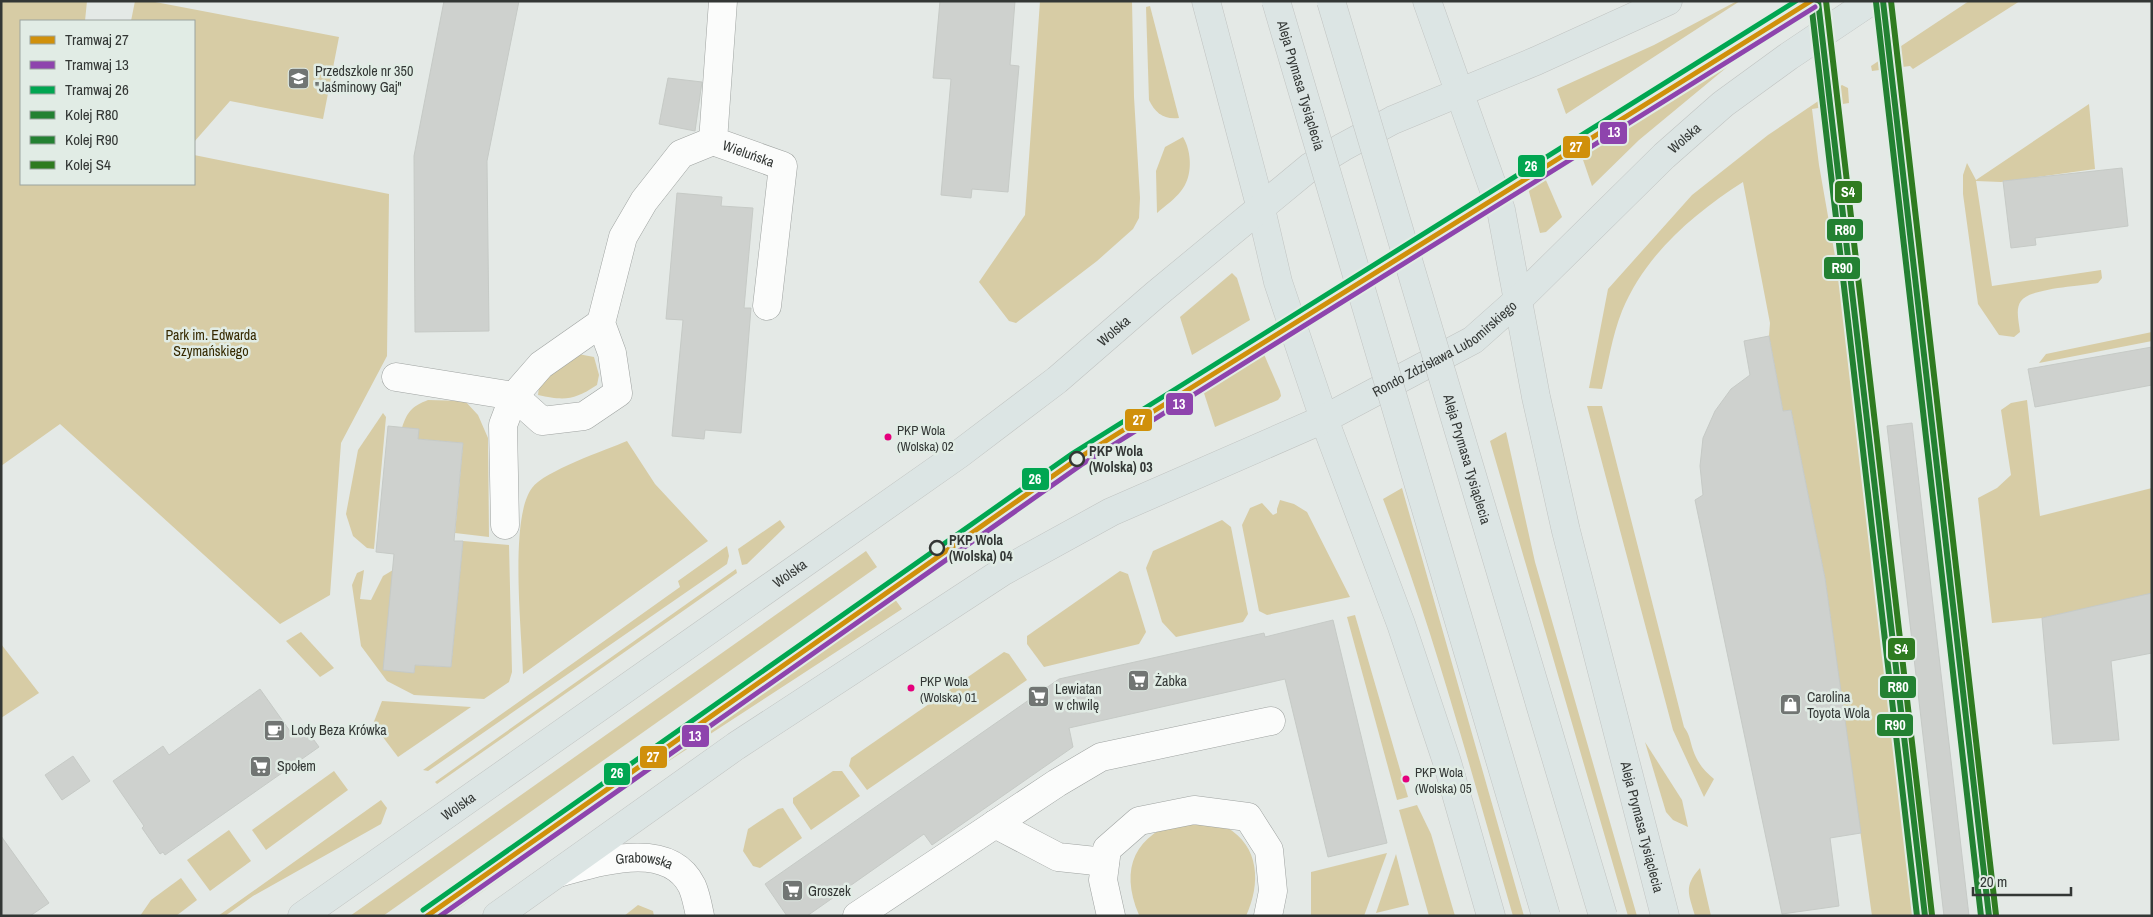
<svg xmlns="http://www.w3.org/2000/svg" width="2153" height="917" font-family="'Archivo Narrow',sans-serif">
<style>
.green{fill:#d7cca5}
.building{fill:#ced1ce;stroke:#c6cac6}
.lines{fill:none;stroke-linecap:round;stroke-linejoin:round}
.minor-casing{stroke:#9fa3a1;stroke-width:29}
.major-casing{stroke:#c1c4c2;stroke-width:29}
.minor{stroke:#fbfcfb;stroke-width:28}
.major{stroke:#dce5e4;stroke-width:28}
.major-bridge-casing{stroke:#c1c4c2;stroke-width:29;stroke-linecap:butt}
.major-bridge{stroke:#dce5e4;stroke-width:28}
.rail-1-casing{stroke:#e1ece5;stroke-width:10}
.rail-2-casing{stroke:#e1ece5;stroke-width:10}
.rail-3-casing{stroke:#e1ece5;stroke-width:10}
.rail-1{stroke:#238132;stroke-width:6}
.rail-2{stroke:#238132;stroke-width:6}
.rail-3{stroke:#2f7b20;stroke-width:6}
.tram-1-casing{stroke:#e1ece5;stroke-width:9}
.tram-2-casing{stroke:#e1ece5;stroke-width:9}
.tram-3-casing{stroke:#e1ece5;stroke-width:9}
.tram-1{stroke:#d0900b;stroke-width:5}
.tram-2{stroke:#8e44ad;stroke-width:5}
.tram-3{stroke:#00a651;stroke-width:5}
.bus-dot{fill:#e5007d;stroke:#e1ece5;stroke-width:2}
.stop-dot{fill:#e1ece5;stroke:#333735;stroke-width:2.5}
.labels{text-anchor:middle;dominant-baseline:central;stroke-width:5;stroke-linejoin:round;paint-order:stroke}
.bus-label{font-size:13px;fill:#333735;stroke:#e1ece5;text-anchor:start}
.poi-label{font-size:14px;fill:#333735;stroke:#e1ece5;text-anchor:start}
.street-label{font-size:14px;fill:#333735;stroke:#e1ece5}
.park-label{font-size:14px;fill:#352900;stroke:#e1ece5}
.stop-label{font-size:14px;font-weight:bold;fill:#333735;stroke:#e1ece5;text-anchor:start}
.line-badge{stroke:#e1ece5;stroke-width:2}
.badge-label{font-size:14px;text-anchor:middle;font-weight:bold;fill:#fff}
</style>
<rect width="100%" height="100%" fill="#e4e9e6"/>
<!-- green -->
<g class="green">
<polygon points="1,1 87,1 85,21 21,21 21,184 194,184 194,155 389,194 387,356 341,443 330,595 280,624 60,424 1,466"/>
<polygon points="135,1 150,1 339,37 323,119 230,101 194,142 194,21 131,21"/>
<polygon points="1040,1 1132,1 1134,97 1140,198 1139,218 1133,229 1097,261 1016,323 1009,321 979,282 1025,215"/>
<polygon points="1737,1 1740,1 1566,114 1557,89 1654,45"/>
<polygon points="1969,1 2020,1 1913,69 1910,66 1872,71 1871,66"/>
<path d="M1150,6L1179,118C1164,120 1155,113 1149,100L1146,7Z"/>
<polygon points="1732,63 1639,140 1592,186 1581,154"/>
<path d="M1842,85L1848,88L1849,103L1812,109L1819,165L1845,313L1914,916H1872L1825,578L1791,410L1783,411L1769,336L1770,323L1743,182C1693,214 1645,255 1622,311C1612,336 1608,364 1602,389L1589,388L1608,289L1692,195L1768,135Z"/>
<path d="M2089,104L2095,169L2001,182L1976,181L1992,286L2101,270L2102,278L2098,283C2082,286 2030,288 2021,301C2015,309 2019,322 2020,332L2014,337L1999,335L1978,304L1963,194V175L1967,163L1976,180Z"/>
<path d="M1183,137C1192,152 1193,177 1181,191C1175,199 1165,206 1157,213L1156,171L1165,147Z"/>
<polygon points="1545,178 1562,217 1546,232 1540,233 1528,188"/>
<polygon points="1232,273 1237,278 1250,320 1192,355 1180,317"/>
<polygon points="2152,332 2152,341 2039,363 2046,354"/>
<polygon points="1263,352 1280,391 1281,396 1278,400 1215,427 1202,387"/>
<path d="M578,354L594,357L599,375L597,385C574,400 565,401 538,395L541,372Z"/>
<path d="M428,400L465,401L478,415L488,438L489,537L455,533L463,443L418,439L402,428C407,412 412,406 428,400Z"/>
<polygon points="2027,400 2040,516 2152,488 2152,594 2042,618 1992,623 1978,498 1997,488 2011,475 2001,410 2011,403"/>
<path d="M1587,406H1602L1684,727C1690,735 1690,741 1693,750C1697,762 1704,771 1714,779L1704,797L1673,730Z"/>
<polygon points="383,413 386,417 374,549 367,548 353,536 346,514 358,450"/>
<polygon points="1506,432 1535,562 1637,916 1628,916 1490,441"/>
<path d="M627,441L655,484L708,541L523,674C522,634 509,518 532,488C544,471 606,450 627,441Z"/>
<path d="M1402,488L1524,916H1513C1472,776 1435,634 1383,499Z"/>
<polygon points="1280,500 1294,504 1307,512 1350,597 1267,615 1259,611 1242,525 1250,508 1262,503 1273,515 1277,513 1277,509"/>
<polygon points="780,520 785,527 747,564 742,565 738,549"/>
<polygon points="1222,520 1231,527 1248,614 1243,622 1176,637 1162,622 1146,568 1153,551"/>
<polygon points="463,541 509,545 512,672 509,682 484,699 414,695 387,681 361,646 352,585 357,573 364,570 360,599 371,600 383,576 393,570 384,669 414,673 415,665 451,667"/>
<polygon points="727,546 729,556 727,564 428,771 423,770 680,587 678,581"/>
<polygon points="866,551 877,567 383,916 350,916"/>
<polygon points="736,569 737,573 437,784 435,782"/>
<polygon points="1120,571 1128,574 1146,632 1139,644 1044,667 1027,644 1027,636"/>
<polygon points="892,595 902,609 635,783 448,916 437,916 710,725"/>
<polygon points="1355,615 1408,797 1397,800 1347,617"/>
<polygon points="301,632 334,668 320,677 286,641"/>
<polygon points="1,644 39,693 1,718"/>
<polygon points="1004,652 1009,654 1027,680 867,790 849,766 851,758"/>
<polygon points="382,701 471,707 398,757 373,724"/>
<polygon points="1645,742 1682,800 1688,827 1673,820 1666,812"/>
<polygon points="334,771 348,790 266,850 252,830"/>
<polygon points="833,771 842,771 860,796 811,830 793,803 793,798"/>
<polygon points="381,800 387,808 381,824 253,896 225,916 218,916"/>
<polygon points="1417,805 1431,834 1455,916 1429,916 1399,810"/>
<polygon points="783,808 802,838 760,868 753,866 743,851 748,829 778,809"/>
<path d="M1184,819C1195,821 1217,822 1226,827C1260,846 1261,884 1246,916L1139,915C1119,867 1135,835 1184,819Z"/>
<polygon points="229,830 251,861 210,891 187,860"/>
<polygon points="1387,853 1364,916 1311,916 1311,872"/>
<polygon points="1396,854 1409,905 1376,913"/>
<path d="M1700,868L1711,916H1695C1689,894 1683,887 1700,868Z"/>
<polygon points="181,878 197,900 176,916 140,916 151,900"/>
<polygon points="638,905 653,911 654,916 624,916"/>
</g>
<!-- building -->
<g class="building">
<polygon points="444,1 519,1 487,161 489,331 415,332 414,156"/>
<polygon points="940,1 1015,1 1010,65 1019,66 1008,192 972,189 971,198 941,195 951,79 933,78"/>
<polygon points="668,78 702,82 695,131 659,124"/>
<polygon points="2122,168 2128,226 2035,238 2036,245 2011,248 2003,181"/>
<polygon points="677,193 722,197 721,206 753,208 744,308 751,308 741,433 705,430 704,439 672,436 683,320 666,319"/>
<polygon points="1769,336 1783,411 1791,410 1825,578 1861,833 1830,838 1839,906 1782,914 1695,500 1703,495 1700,466 1703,438 1715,411 1731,389 1750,375 1744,341"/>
<polygon points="2152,347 2152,385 2035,407 2028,369"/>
<polygon points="1912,423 1969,916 1944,916 1887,426"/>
<polygon points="388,426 419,429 418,439 463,443 454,541 463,541 451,667 415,665 414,673 383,670 394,554 376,552"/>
<polygon points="2152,593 2152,653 2111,661 2119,740 2053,744 2042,618"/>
<polygon points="1333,620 1387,843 1328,857 1285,679 1069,728 1073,747 932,845 924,834 807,916 787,916 765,884 1059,679 1264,633 1265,637"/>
<polygon points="260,689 292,734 303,725 319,747 165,855 163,852 160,854 142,828 144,826 113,781 163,746 169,755"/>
<polygon points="73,756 90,781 62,800 45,775"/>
<polygon points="1,836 49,903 30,916 1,916"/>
</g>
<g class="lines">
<defs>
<g id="minor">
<path id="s1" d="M723,1L713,141L783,166L767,306"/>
<polyline points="396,377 514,396 542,421 584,416 618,393 612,353 601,323 623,237 644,201 681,154 713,141"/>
<polyline points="505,525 503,425 514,396 541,365 601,323"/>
<polyline points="995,824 1058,857 1105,862"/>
<path id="s2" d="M558,873C597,863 668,838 692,886C696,895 698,906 700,916"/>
<polyline points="857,916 1057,783 1101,757 1271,721"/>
<polyline points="1111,916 1103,880 1107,849 1139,821 1194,810 1248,817 1269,850 1273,891 1268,916"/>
</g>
<g id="major">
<polyline points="1206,1 1261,209 1278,282 1324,419 1401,624 1447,762 1491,916"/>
<path id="s3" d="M1427,1L1501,210L1536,397L1566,531L1665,916"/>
<path id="s4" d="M302,916L958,455L1057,380L1155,295L1310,167L1343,147L1393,120L1536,61L1668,1"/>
<path id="s5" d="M497,916L736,746L1002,572L1111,512L1324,419L1473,340L1518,300L1664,156L1723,104L1789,56L1871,1"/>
</g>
</defs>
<!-- minor casing -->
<use href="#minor" class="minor-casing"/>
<!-- major casing -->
<use href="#major" class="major-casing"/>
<!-- minor -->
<use href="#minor" class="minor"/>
<!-- major -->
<use href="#major" class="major"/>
<defs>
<g id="major-bridge">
<path id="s6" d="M1276,1L1546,916"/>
<path id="s7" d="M1331,1L1603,916"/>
</g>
</defs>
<!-- major-bridge casing -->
<use href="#major-bridge" class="major-bridge-casing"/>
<!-- major-bridge -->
<use href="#major-bridge" class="major-bridge"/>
<defs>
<g id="rail-1">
<polyline points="1818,1 1925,916"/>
<polyline points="1883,1 1989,916"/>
</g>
<g id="rail-2">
<polyline points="1811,2 1917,916"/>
<polyline points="1876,2 1981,916"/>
</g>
<g id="rail-3">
<polyline points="1826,1 1932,915"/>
<polyline points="1891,1 1996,915"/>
</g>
</defs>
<!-- rail-1 casing -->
<use href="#rail-1" class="rail-1-casing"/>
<!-- rail-2 casing -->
<use href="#rail-2" class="rail-2-casing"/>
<!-- rail-3 casing -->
<use href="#rail-3" class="rail-3-casing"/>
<!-- rail-1 -->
<use href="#rail-1" class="rail-1"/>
<!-- rail-2 -->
<use href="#rail-2" class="rail-2"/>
<!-- rail-3 -->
<use href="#rail-3" class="rail-3"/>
<defs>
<polyline id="tram-1" points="427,916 1077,459 1811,1"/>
<polyline id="tram-2" points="440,916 1081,465 1815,7"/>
<polyline id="tram-3" points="423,910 1073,453 1796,1"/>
</defs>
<!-- tram-1 casing -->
<use href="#tram-1" class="tram-1-casing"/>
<!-- tram-2 casing -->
<use href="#tram-2" class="tram-2-casing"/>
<!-- tram-3 casing -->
<use href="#tram-3" class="tram-3-casing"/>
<!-- tram-1 -->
<use href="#tram-1" class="tram-1"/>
<!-- tram-2 -->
<use href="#tram-2" class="tram-2"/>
<!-- tram-3 -->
<use href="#tram-3" class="tram-3"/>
</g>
<!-- icons -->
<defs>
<symbol id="school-square" viewBox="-11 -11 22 22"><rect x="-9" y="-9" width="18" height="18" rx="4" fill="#717573" stroke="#e1ece5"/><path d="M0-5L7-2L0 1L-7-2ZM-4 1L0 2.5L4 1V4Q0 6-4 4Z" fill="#fff"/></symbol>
<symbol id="supermarket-square" viewBox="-11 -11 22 22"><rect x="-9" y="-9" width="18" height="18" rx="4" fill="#717573" stroke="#e1ece5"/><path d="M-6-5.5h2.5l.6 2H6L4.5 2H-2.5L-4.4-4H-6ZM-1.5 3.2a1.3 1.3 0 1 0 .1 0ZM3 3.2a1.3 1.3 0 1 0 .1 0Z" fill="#fff"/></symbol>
<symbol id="shop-square" viewBox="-11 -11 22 22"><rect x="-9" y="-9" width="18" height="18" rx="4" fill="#717573" stroke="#e1ece5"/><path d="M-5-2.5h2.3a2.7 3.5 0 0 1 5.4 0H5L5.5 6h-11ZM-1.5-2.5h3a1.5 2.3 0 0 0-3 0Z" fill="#fff"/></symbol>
<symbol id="cafe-square" viewBox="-11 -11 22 22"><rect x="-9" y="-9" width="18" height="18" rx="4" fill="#717573" stroke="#e1ece5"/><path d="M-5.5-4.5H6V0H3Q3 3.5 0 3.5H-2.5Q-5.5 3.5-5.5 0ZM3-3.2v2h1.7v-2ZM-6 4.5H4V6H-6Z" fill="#fff"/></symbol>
</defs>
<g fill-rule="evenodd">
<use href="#school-square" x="286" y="66" width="25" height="25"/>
<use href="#supermarket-square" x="1126" y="668" width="25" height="25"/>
<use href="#supermarket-square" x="1026" y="684" width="25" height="25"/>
<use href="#shop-square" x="1778" y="692" width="25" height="25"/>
<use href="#cafe-square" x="262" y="718" width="25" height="25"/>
<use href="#supermarket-square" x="248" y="754" width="25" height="25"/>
<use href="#supermarket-square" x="780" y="878" width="25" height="25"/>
</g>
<!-- markers -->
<g class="bus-dot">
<circle cx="888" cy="437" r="4.5"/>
<circle cx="911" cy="688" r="4.5"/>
<circle cx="1406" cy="779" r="4.5"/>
</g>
<g class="stop-dot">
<circle cx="1077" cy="459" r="7"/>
<circle cx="937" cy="548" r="7"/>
</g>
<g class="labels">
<!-- bus labels -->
<g class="bus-label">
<text x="897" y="430">PKP Wola<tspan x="897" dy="16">(Wolska) 02</tspan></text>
<text x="920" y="681">PKP Wola<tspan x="920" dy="16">(Wolska) 01</tspan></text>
<text x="1415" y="772">PKP Wola<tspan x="1415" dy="16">(Wolska) 05</tspan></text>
</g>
<!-- poi labels -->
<g class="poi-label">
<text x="315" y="71">Przedszkole nr 350<tspan x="315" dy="16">"Jaśminowy Gaj"</tspan></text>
<text x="1155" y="681">Żabka</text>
<text x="1055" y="689">Lewiatan<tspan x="1055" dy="16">w chwilę</tspan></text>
<text x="1807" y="697">Carolina<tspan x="1807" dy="16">Toyota Wola</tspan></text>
<text x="291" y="730">Lody Beza Krówka</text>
<text x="277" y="766">Społem</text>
<text x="808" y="891">Groszek</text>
</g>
<!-- street labels -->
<g class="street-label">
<text stroke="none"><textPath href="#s6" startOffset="88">Aleja Prymasa Tysiąclecia</textPath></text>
<text stroke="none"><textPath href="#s5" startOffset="1429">Wolska</textPath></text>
<text stroke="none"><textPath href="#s1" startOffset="178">Wieluńska</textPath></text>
<text stroke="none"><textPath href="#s4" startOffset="1001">Wolska</textPath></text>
<text stroke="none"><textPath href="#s5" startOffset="1108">Rondo Zdzisława Lubomirskiego</textPath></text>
<text stroke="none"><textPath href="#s7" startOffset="478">Aleja Prymasa Tysiąclecia</textPath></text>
<text stroke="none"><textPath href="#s4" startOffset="596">Wolska</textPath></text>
<text stroke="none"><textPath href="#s4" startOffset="191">Wolska</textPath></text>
<text stroke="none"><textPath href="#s3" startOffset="855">Aleja Prymasa Tysiąclecia</textPath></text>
<text stroke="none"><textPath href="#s2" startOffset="88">Grabowska</textPath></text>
</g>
<!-- park labels -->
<g class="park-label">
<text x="211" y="335">Park im. Edwarda<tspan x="211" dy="16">Szymańskiego</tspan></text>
</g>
<!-- stop labels -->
<g class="stop-label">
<text x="1089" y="451">PKP Wola<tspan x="1089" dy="16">(Wolska) 03</tspan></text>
<text x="949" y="540">PKP Wola<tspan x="949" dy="16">(Wolska) 04</tspan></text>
</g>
</g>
<g class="line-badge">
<rect x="1599" y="121" width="29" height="24" rx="5" fill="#8e44ad"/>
<rect x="1562" y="135" width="29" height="24" rx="5" fill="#d0900b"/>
<rect x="1517" y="154" width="29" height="24" rx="5" fill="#00a651"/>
<rect x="1834" y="180" width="29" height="24" rx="5" fill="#2f7b20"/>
<rect x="1826" y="218" width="38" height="24" rx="5" fill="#238132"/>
<rect x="1823" y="256" width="38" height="24" rx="5" fill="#238132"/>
<rect x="1165" y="392" width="29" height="24" rx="5" fill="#8e44ad"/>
<rect x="1124" y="408" width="29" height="24" rx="5" fill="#d0900b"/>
<rect x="1021" y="467" width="29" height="24" rx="5" fill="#00a651"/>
<rect x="1887" y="637" width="29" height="24" rx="5" fill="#2f7b20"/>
<rect x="1879" y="675" width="38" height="24" rx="5" fill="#238132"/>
<rect x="1876" y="713" width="38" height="24" rx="5" fill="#238132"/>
<rect x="681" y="724" width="29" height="24" rx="5" fill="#8e44ad"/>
<rect x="639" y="745" width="29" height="24" rx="5" fill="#d0900b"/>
<rect x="603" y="762" width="28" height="24" rx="5" fill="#00a651"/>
</g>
<g class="badge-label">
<text x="1614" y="137">13</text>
<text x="1576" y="152">27</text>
<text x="1531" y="171">26</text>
<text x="1848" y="197">S4</text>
<text x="1845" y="235">R80</text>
<text x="1842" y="273">R90</text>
<text x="1179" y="409">13</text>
<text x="1139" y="425">27</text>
<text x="1035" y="484">26</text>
<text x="1901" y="654">S4</text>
<text x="1898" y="692">R80</text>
<text x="1895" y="730">R90</text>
<text x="695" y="741">13</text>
<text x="653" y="762">27</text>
<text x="617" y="778">26</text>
</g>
<!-- border -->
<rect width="2153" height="917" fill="none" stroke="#333735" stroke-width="5"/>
<!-- legend -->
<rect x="20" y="20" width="175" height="165" fill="#e1ece5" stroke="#9ba49f"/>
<rect x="30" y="36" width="25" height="8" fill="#d0900b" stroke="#9ba49f"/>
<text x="65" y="45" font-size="15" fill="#333735">Tramwaj 27</text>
<rect x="30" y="61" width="25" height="8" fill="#8e44ad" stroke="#9ba49f"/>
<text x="65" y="70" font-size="15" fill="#333735">Tramwaj 13</text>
<rect x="30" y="86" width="25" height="8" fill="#00a651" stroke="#9ba49f"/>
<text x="65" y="95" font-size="15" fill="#333735">Tramwaj 26</text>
<rect x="30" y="111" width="25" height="8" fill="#238132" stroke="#9ba49f"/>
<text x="65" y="120" font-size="15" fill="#333735">Kolej R80</text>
<rect x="30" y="136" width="25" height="8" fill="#238132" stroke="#9ba49f"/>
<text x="65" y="145" font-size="15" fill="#333735">Kolej R90</text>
<rect x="30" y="161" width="25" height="8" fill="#2f7b20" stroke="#9ba49f"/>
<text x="65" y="170" font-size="15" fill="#333735">Kolej S4</text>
<!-- scale -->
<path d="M1973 887v8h98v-8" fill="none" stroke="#333735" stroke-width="2.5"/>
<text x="1980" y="887" font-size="15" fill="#333735" stroke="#e1ece5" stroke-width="4" paint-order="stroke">20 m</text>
</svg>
